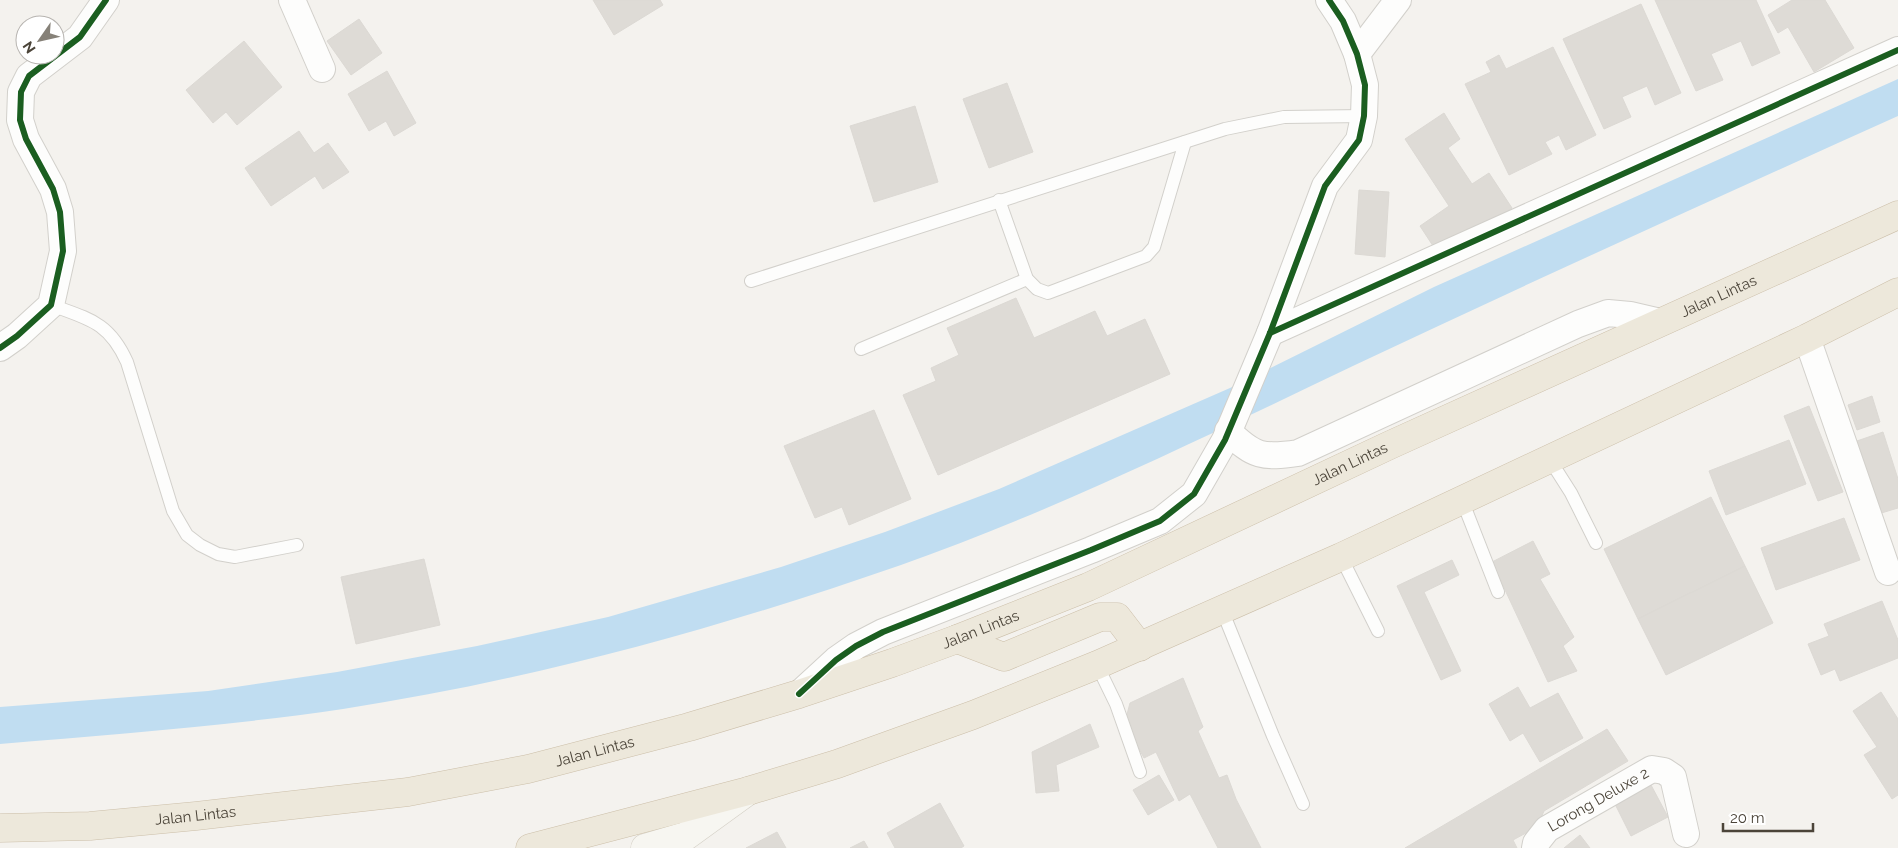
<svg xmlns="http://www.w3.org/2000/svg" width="1898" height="848" font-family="Raleway,sans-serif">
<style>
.water{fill:#c0ddf1}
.building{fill:#dedbd6;stroke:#dcd9d4}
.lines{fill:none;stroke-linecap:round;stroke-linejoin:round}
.lane-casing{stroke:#d2d0cb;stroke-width:14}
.street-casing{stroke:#d2d0cb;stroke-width:28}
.secondary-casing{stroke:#d3cfc5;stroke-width:29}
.highway-casing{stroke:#ccbfa9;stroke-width:29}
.lane{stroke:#fdfdfc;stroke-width:12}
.street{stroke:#fdfdfc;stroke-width:26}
.secondary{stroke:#f7f6f1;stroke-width:28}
.highway{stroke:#ede8db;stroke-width:28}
.cycleway-casing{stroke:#fff;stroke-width:9}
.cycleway{stroke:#1b5e20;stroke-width:6}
.labels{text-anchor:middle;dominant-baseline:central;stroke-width:4;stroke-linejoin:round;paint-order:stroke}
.street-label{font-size:15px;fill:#4b4439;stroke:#fff}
</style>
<rect width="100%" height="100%" fill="#f4f2ee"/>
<!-- water -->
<path class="water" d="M1898,79V116C1716,198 1535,280 1355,365C1206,436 1057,510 901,565C720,628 532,680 343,709C229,726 114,734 0,744V707L208,691L337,672L477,646L608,617L781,567L885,532L999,489L1230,388L1434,287Z"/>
<!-- building -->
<g class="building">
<polygon points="593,0 660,0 663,5 614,35"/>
<polygon points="1655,0 1756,0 1780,53 1752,66 1741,41 1711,54 1723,80 1696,91"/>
<polygon points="1792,0 1825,0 1854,48 1814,72 1788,27 1778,33 1768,15"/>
<polygon points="1641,4 1681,93 1655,105 1647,86 1622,97 1631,117 1604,129 1563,39"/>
<polygon points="359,19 382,53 351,75 327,41"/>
<polygon points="244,41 282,87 237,125 226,112 213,123 186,90"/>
<polygon points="1553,47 1596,135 1566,150 1559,135 1545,142 1552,154 1509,175 1465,84 1491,72 1486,62 1499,55 1506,69"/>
<polygon points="387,71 416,123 394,136 386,121 369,131 348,94"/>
<polygon points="1007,83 1033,152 989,168 963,99"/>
<polygon points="915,106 938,182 874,202 850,126"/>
<polygon points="1444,113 1460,139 1448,148 1472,184 1489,173 1512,208 1471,236 1435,249 1420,226 1449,206 1405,139"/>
<polygon points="299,131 314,153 328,143 349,172 323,189 315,176 271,206 245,168"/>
<polygon points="1359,190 1389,192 1385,257 1355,254"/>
<polygon points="1016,298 1034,338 1095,311 1107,336 1145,319 1170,374 938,475 903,395 936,381 931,368 959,355 947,328"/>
<polygon points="1872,396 1880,422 1857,430 1848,405"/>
<polygon points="1809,406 1843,492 1818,501 1784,416"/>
<polygon points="874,410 911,499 849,525 842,507 815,518 784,446"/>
<polygon points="1883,432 1898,479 1898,508 1878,514 1854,442"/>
<polygon points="1789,440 1806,484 1726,515 1709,471"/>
<polygon points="1711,497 1745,566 1638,619 1604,549"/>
<polygon points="1844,518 1860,560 1776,590 1761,548"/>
<polygon points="1533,541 1550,574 1540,579 1574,637 1563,646 1577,671 1548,682 1492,562"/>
<polygon points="424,559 440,625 356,644 341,577"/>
<polygon points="1452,560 1459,575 1424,592 1461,671 1441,680 1397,586"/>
<polygon points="1745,566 1773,623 1666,675 1638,619"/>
<polygon points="1882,601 1898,640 1898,658 1840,681 1835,669 1821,675 1808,644 1829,636 1824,624"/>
<polygon points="1183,678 1203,727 1198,731 1219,778 1227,775 1236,799 1261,848 1218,848 1190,794 1179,801 1156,752 1144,758 1125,722 1130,703"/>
<polygon points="1518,687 1530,708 1558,693 1583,738 1540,762 1523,733 1510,741 1489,704"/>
<polygon points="1881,692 1898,719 1898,795 1892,799 1864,755 1877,747 1853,711"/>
<polygon points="1090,724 1099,747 1056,765 1059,791 1036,793 1032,752"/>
<polygon points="1607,729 1628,761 1544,811 1537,827 1513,840 1517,848 1405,848"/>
<polygon points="1159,775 1174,800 1148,815 1133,790"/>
<polygon points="1651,785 1668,817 1631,836 1615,804"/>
<polygon points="940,803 964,846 961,848 895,848 887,833"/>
<polygon points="777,832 786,848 746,848"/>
<polygon points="1580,835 1590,848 1564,848"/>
<polygon points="864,841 868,848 850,848"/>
</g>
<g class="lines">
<defs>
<g id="lane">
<polyline points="999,200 1027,279 1037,289 1048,293 1146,256 1154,247 1185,142"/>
<polyline points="751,281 1225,129 1284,117 1364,116"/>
<path d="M51,305C89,319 109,322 127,362L173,511L187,535L200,545L218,554L235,557L297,545"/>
<polyline points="861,349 1027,279"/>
<polyline points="1550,460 1571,493 1596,543"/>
<polyline points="1462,500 1498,592"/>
<polyline points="1341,557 1378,631"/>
<polyline points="1222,610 1273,736 1303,804"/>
<polyline points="1097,665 1116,704 1140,772"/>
</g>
<g id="street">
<polyline points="292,0 322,69"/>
<polyline points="1357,54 1398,0"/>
<polyline points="1270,333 1898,50"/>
<polyline points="1807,338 1888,572"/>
<polyline points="0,348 17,336 51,305 63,251 60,212 53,189 26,139 20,120 21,92 29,76 80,37 106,0"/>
<path d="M1228,431C1254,457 1263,458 1298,453L1578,324L1608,313L1630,315L1660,322"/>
<polyline points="799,694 836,660 856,646 883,632 1091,550 1160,521 1194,494 1225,440 1270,333 1325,186 1359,140 1364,116 1365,85 1357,54 1343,21 1329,0"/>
<path id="s1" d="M1535,848L1536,843L1547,829L1652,769L1664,771L1673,777L1686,834"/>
</g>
<polyline id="secondary" points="645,848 686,836 748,791"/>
<g id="highway">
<polyline points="957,639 1004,657 1100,617 1117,617 1140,647"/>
<path id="s2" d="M0,828L90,826L196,816L408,792L528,769L689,727L799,694L892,663L957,639L1088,587L1390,445L1898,215"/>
<polyline points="530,848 748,791 837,764 973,715 1097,665 1341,557 1807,338 1898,292"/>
</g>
</defs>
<!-- lane casing -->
<use href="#lane" class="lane-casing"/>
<!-- street casing -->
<use href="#street" class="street-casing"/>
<!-- secondary casing -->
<use href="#secondary" class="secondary-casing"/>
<!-- highway casing -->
<use href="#highway" class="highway-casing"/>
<!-- lane -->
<use href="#lane" class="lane"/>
<!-- street -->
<use href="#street" class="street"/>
<!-- secondary -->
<use href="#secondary" class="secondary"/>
<!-- highway -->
<use href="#highway" class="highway"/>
<defs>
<g id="cycleway">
<polyline points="1270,333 1898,50"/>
<polyline points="0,348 17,336 51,305 63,251 60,212 53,189 26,139 20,120 21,92 29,76 80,37 106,0"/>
<polyline points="799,694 836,660 856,646 883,632 1091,550 1160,521 1194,494 1225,440 1270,333 1325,186 1359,140 1364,116 1365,85 1357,54 1343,21 1329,0"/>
</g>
</defs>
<!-- cycleway casing -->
<use href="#cycleway" class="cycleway-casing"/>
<!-- cycleway -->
<use href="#cycleway" class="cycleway"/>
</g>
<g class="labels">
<!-- street labels -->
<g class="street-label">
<text stroke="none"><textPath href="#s2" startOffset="1816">Jalan Lintas</textPath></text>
<text stroke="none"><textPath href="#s2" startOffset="1411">Jalan Lintas</textPath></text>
<text stroke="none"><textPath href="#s2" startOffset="1006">Jalan Lintas</textPath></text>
<text stroke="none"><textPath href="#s2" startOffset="601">Jalan Lintas</textPath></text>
<text stroke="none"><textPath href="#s1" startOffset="82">Lorong Deluxe 2</textPath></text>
<text stroke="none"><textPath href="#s2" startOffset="196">Jalan Lintas</textPath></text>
</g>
</g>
<!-- north arrow -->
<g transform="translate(40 40) rotate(236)"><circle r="24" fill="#ffffff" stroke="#b7b4b0"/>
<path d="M0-4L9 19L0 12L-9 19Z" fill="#868178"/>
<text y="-8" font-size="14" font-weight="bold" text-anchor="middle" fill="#4b4439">N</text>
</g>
<!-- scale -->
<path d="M1723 823v8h90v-8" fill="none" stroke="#4b4439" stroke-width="2.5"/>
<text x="1730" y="823" font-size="15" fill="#4b4439" stroke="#ffffff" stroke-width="4" paint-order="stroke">20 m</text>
</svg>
